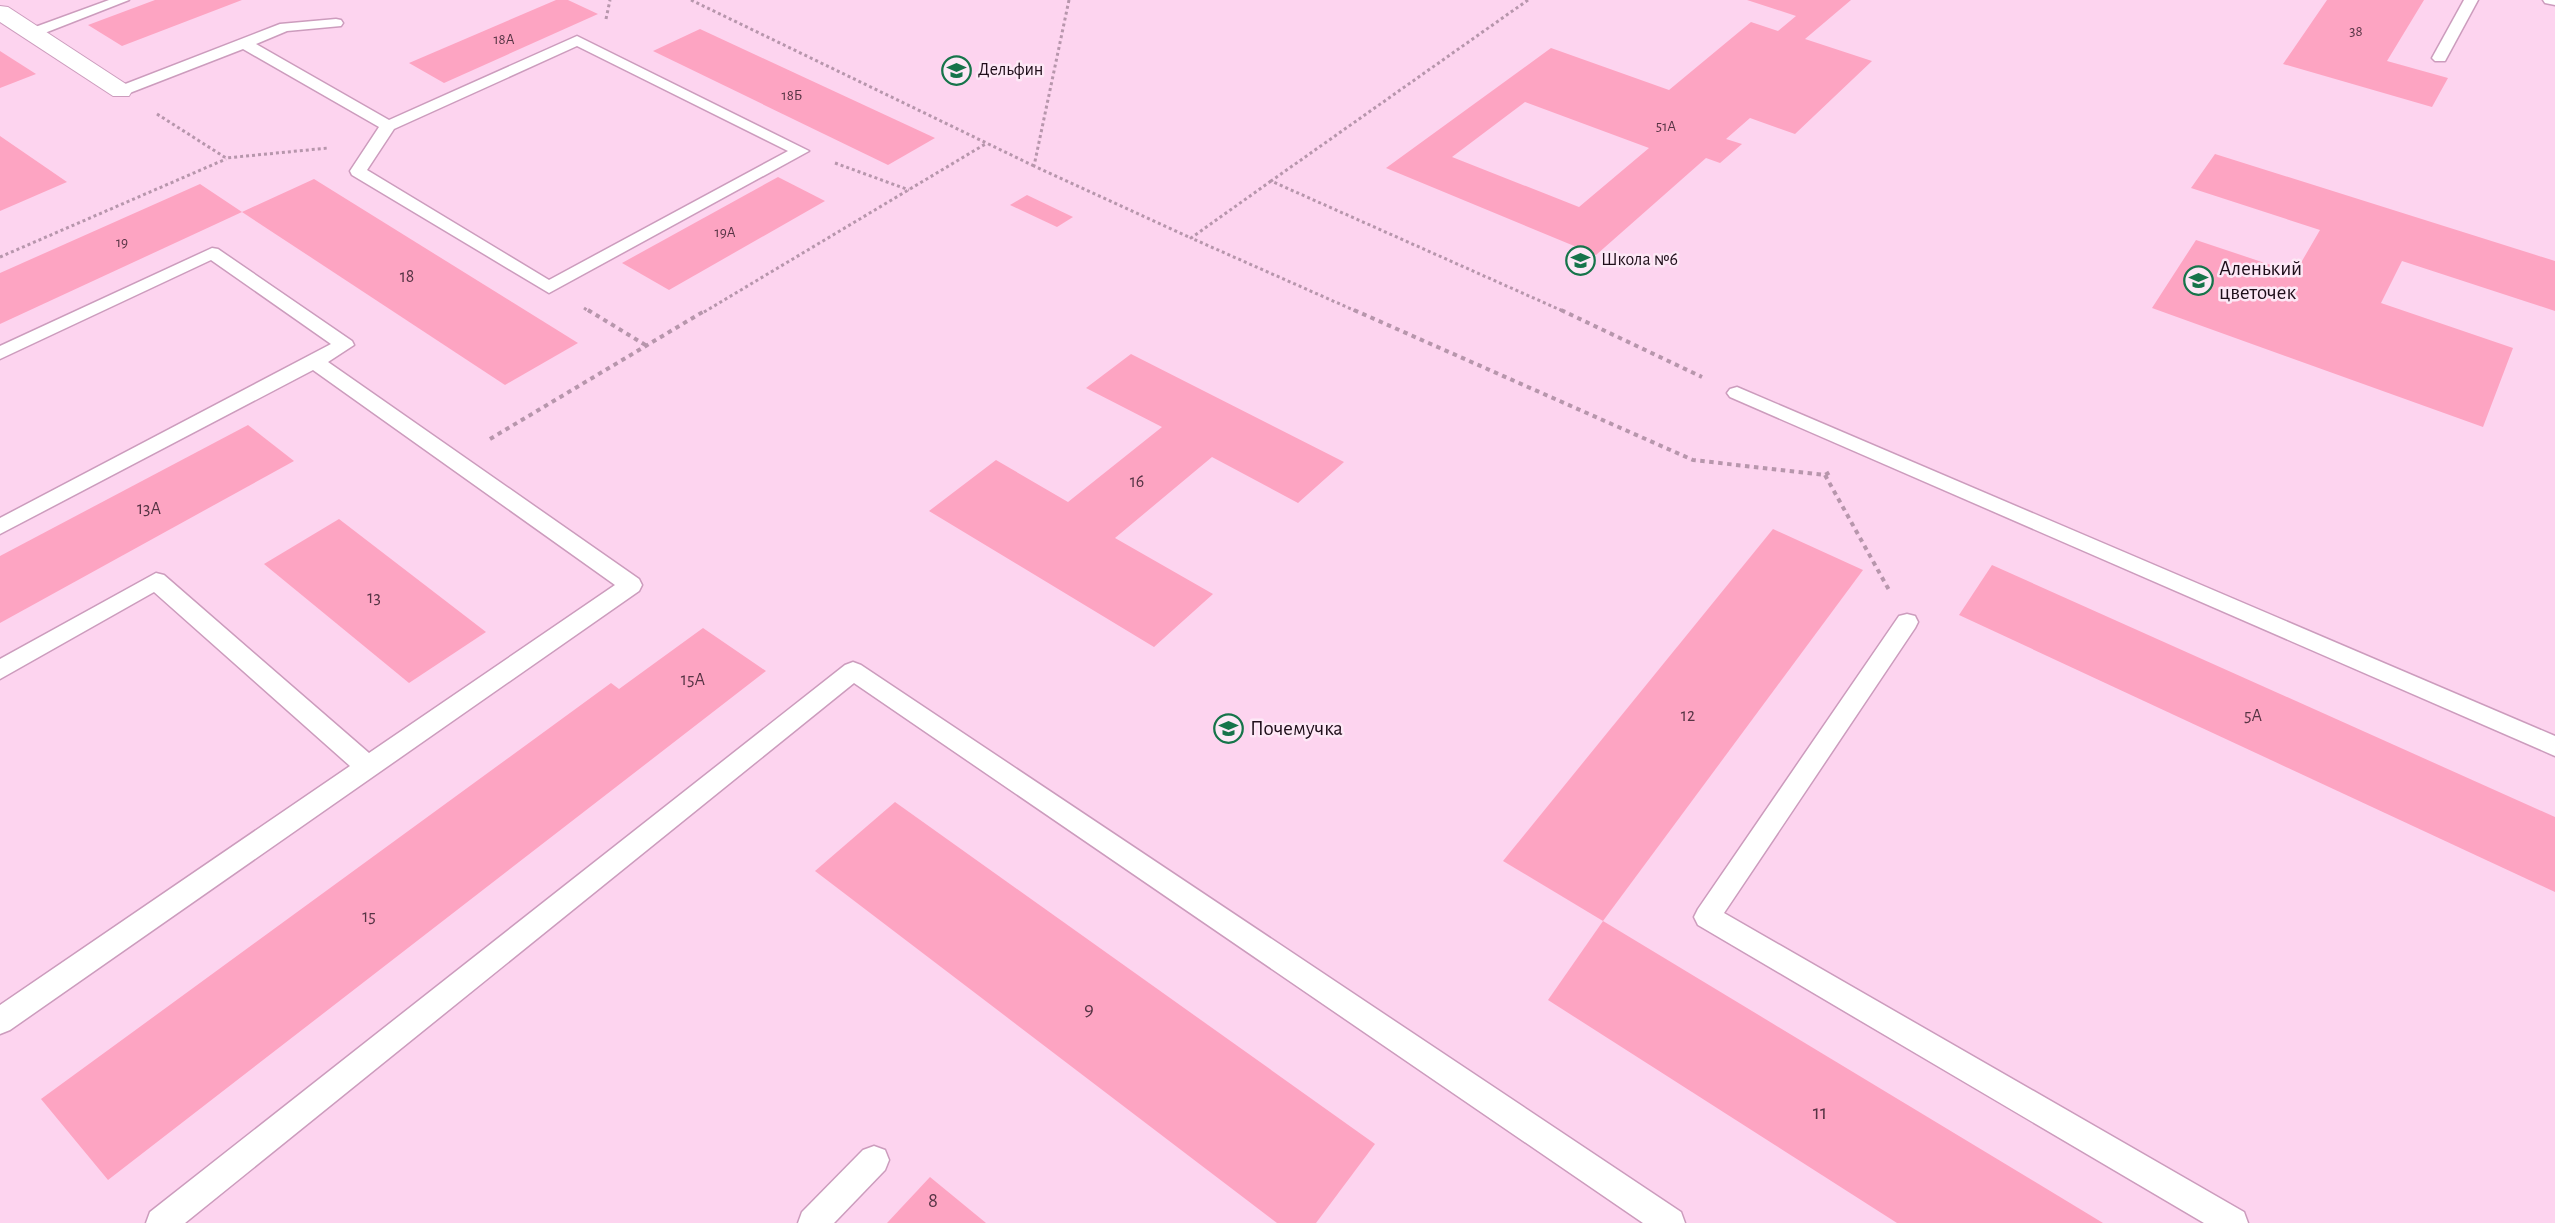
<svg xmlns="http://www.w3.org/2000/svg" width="2555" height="1223" font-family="'Alegreya Sans',sans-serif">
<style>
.building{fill:#fda4c2;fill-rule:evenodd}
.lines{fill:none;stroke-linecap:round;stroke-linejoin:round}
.lane-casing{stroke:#cc9cbd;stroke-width:3}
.street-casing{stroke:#cc9cbd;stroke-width:2}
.path-far1{stroke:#b796ac;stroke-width:3;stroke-dasharray:3 3;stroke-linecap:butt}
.path{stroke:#b796ac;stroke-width:4;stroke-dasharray:4.5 4.5;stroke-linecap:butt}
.lane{fill:#fff;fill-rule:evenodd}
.street{fill:#fff;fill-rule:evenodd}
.labels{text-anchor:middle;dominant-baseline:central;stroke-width:5;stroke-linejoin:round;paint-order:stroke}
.far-number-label{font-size:15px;fill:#563444}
.far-poi-label{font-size:18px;fill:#1f0e1a;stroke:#fde8f6;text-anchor:start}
.number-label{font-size:18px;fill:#563444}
.poi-label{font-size:21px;fill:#1f0e1a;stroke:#fde8f6;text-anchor:start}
.near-number-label{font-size:21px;fill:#563444}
</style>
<rect width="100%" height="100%" fill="#fdd4ef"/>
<!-- building -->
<g class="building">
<polygon points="155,0 242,0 122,46 88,25"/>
<polygon points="556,0 568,0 598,14 444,83 409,63"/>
<path d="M1747,0H1851L1805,39L1872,61L1795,134L1750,118L1726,139L1742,144L1720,163L1706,158L1596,255L1386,168L1551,48L1669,90L1751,22L1778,31L1796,16ZM1525,102L1649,148L1579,207L1452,157Z"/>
<polygon points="2327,0 2424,0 2387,61 2448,78 2432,107 2283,64"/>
<polygon points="700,29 935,138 888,165 653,51"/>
<polygon points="0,51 36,74 0,88"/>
<polygon points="0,136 67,182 0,211"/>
<polygon points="2215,154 2555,261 2555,311 2402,261 2381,303 2513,348 2483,427 2152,308 2196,240 2295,273 2320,230 2191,188"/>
<polygon points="778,177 825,201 669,290 622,263"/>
<polygon points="314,179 578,343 505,385 242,212"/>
<polygon points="200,184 242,212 0,324 0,273"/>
<polygon points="1027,195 1073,217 1057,227 1010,205"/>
<polygon points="1131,354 1344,462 1298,503 1212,457 1115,538 1213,594 1154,647 929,511 996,460 1068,502 1162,427 1086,388"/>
<polygon points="248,425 294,461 0,623 0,556"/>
<polygon points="339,519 486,632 409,683 264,564"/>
<polygon points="1773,529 1863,570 1603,921 1503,861"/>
<polygon points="1992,565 2555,817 2555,892 1959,615"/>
<polygon points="703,628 766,671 108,1180 41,1099 611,683 619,689"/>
<polygon points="895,802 1375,1144 1316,1223 1277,1223 815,871"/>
<polygon points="1603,921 2103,1223 1897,1223 1548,1000"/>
<polygon points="930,1177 986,1223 887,1223"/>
</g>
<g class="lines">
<defs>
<g id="lane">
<polygon points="109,0 129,0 37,36 32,37 25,33 27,30"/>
<polygon points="2464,0 2478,0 2445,61 2435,61 2432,58"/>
<polygon points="2543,0 2555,0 2555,5 2545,3"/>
<path d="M336,19L341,20L343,23L341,26L287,31L256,44L389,120L577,36L809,151L549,293L352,175L350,171L379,127L243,49L127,94H115L113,91L115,88L280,24ZM577,46L788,151L549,280L367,170L394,129Z"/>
<polygon points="212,248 218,249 352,341 354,345 328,362 639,579 642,585 639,591 10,1030 0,1034 0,1005 350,766 154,592 0,679 0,659 156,573 164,575 369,753 615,585 313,370 0,534 0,518 331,344 211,260 0,359 0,346"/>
<polygon points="1737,387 2555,736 2555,756 1730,397 1727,393 1730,389"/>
<polygon points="1907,614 1915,616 1918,622 1915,628 1724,913 2244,1212 2248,1223 2204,1223 1698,925 1694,917 1698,909 1899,616"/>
<polygon points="853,662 861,665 1681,1212 1685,1223 1643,1223 854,683 185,1223 146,1223 150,1212 845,665"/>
<polygon points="874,1146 885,1150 889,1160 885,1170 834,1223 798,1223 802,1212 863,1150"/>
</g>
<polygon id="street" points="0,6 8,7 129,86 132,91 129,96 113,96 0,22"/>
</defs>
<!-- lane casing -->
<use href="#lane" class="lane-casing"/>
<!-- street casing -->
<use href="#street" class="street-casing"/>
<!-- path-far1 -->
<g class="path-far1">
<polyline points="691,0 1034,166"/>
<polyline points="1069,0 1034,166 1191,238"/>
<polyline points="1528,0 1271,181 1565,312"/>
<polyline points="606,19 610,0"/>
<polyline points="157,114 226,158 328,148"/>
<polyline points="835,163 909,190"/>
<polyline points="1271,181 1191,238 1358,312"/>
<polyline points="0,257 226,159"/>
<polyline points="584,308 590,312"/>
<polyline points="704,312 987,143"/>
</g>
<!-- path -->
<g class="path">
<polyline points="588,310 647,346"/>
<polyline points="1354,310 1693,460 1825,475 1830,472"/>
<polyline points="1561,310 1702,377"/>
<polyline points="490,439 706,310"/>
<polyline points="1825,475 1889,590"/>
</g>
<!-- lane -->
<use href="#lane" class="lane"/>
<!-- street -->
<use href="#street" class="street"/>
</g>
<!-- icons -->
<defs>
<symbol id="school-ring" viewBox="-11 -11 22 22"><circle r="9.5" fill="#fde8f6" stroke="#16744a" stroke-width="1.5"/><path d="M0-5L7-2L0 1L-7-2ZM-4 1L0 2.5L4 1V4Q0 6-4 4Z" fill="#16744a"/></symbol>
</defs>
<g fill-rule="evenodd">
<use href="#school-ring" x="940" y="54" width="33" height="33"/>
<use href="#school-ring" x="1564" y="244" width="33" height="33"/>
<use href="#school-ring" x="2182" y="264" width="33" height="33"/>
<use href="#school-ring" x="1212" y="712" width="33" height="33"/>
</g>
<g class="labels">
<!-- far-number labels -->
<g class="far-number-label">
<text x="2356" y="31">38</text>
<text x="504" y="39">18А</text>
<text x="792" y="95">18Б</text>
<text x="1666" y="126">51А</text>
<text x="725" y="232">19А</text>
<text x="122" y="242">19</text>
</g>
<!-- far-poi labels -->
<g class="far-poi-label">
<text x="978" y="70">Дельфин</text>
<text x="1601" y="260">Школа №6</text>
</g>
<!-- number labels -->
<g class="number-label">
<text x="407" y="277">18</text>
<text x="1137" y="482">16</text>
<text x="149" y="509">13А</text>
<text x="374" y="598">13</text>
<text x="693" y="680">15А</text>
<text x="1688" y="716">12</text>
<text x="2253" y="716">5А</text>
<text x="369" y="917">15</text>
</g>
<!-- poi labels -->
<g class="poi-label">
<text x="2219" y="268">Аленький<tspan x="2219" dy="24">цветочек</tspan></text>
<text x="1250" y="728">Почемучка</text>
</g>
<!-- near-number labels -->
<g class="near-number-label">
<text x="1089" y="1008">9</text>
<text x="1820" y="1112">11</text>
<text x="933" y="1200">8</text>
</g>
</g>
</svg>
